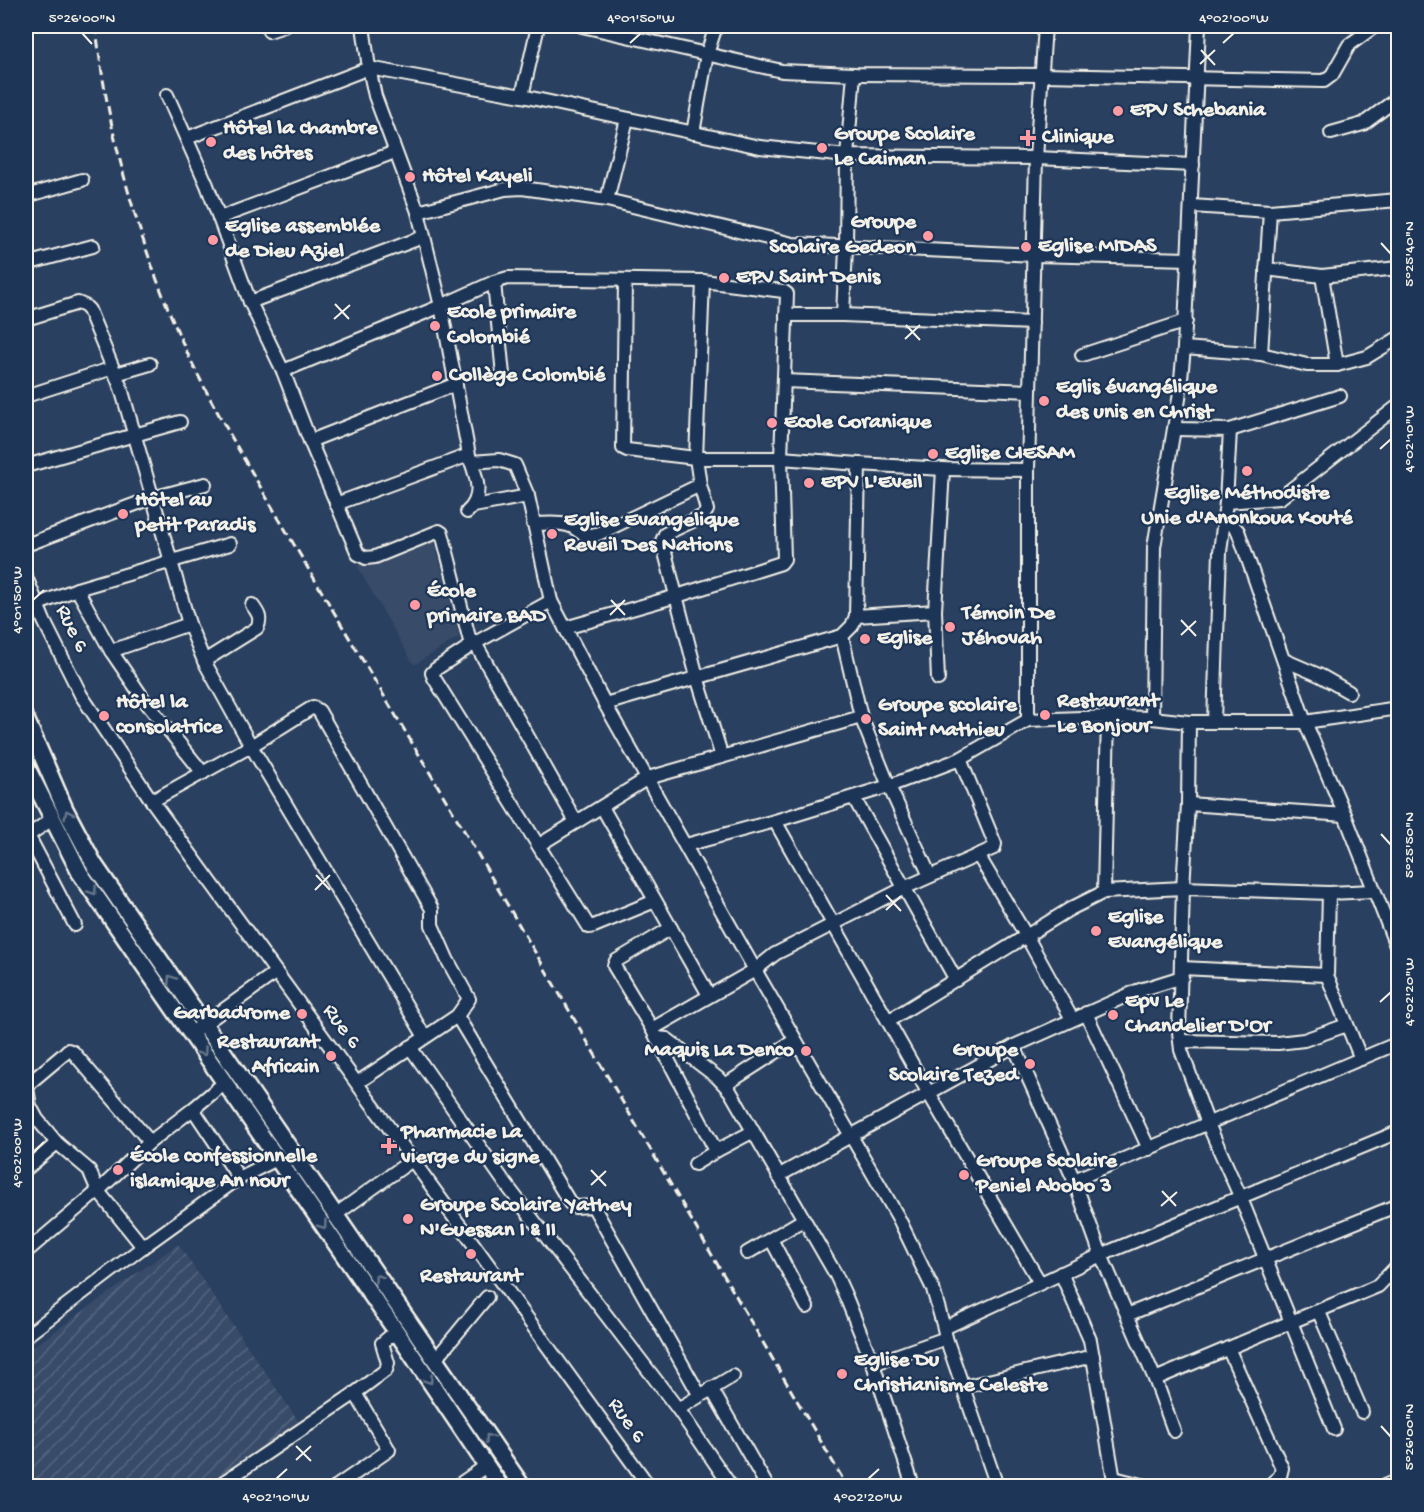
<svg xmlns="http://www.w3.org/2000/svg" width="1424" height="1512" font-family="'Gochi Hand',sans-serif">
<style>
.built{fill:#374c69}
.industrial{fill:url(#industrial-furrows)}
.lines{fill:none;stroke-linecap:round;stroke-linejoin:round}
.minor-casing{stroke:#f4f1e8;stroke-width:16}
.major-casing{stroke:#f4f1e8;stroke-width:20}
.minor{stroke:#1d3557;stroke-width:12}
.major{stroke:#1d3557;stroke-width:15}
.rail{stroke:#f4f1e8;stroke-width:3;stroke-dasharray:9 4.5;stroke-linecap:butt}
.oneway{stroke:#68778a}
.ticks{fill:none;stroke:#f4f1e8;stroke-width:2}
.poi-dot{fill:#ff9aa2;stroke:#1d3557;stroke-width:2}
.labels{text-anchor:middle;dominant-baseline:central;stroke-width:4.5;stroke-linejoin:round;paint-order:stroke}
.poi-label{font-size:22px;font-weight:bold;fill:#f4f1e8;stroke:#1d3557;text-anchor:start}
.street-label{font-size:22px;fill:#f4f1e8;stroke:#1d3557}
.neatline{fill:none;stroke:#f4f1e8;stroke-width:2}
.ticks-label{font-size:15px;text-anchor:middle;fill:#f4f1e8}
</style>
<defs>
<pattern id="industrial-furrows" width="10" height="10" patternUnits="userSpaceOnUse" patternTransform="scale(1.5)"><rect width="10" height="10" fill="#374c69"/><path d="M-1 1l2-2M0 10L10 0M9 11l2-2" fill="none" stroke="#55667e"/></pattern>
</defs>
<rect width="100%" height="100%" fill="#2a4060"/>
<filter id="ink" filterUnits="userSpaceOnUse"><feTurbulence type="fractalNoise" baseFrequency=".0167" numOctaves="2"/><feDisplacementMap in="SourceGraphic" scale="12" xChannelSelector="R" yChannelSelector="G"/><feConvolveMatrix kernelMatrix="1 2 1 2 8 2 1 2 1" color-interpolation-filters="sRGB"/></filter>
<g filter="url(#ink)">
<!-- built -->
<polygon class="built" points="433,536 459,637 414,665 357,566"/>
<!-- industrial -->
<polygon class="industrial" points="178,1244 299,1422 205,1486 26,1486 26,1352"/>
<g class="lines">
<defs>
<g id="minor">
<polyline points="582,26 782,71 854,74 1043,75 1324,81 1332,75 1349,45 1375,26"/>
<polyline points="269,31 284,26"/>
<polyline points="167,95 207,185 250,302 283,371 310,441 358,554 366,558 375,557 439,531 442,533 471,645"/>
<polyline points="522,96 538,26"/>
<polyline points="693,133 707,54 716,26"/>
<polyline points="1331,133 1363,124 1398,98"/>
<polyline points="187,138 369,68 522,96 760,147 847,156 1036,158 1193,165"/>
<polyline points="26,196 82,180"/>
<polyline points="607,200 627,119"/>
<polyline points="1191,206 1270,211 1398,200"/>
<polyline points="418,212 505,189 522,188 607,200 793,244 1034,255 1189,259"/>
<polyline points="219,218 395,152"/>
<polyline points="26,264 93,246"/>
<polyline points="1266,269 1322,276 1398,268"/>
<polyline points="1322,276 1337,365"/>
<polyline points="703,281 696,458 700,485 707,510 703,516 665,534 662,541 697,677 722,757"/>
<polyline points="494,282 503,375"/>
<polyline points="250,302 423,237"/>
<polyline points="786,315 843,315 1032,323"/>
<polyline points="843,315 846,248 847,156 854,74"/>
<polyline points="26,319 78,303 85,306 89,310 121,388 189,624 204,661 251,746 425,1037"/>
<polyline points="1184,348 1261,354 1307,365 1337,365 1367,357 1398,338"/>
<polyline points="1261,354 1270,211"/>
<polyline points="1082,355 1186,321"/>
<polyline points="283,371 441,306 494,282 508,278 703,281 783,291 787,294 781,458 784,559 781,563 677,596 565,628"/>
<polyline points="116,374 150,364"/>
<polyline points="784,381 1030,391"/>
<polyline points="26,396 113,368"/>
<polyline points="1175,429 1230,430 1226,502 1220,552 1214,721"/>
<polyline points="1230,430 1340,396"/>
<polyline points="310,441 456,384"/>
<polyline points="471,462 499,460 515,465 528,496 551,601 605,704 755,970 898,1217 933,1289 944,1328"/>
<polyline points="859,464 943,469 1028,470"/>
<polyline points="26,466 180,422"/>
<polyline points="1226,502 1280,498 1398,406"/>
<polyline points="336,504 469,455 441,306 418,212 375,96 369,68 363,26"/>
<polyline points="474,506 528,496"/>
<path d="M467,512C485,497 476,475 469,456"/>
<polyline points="1225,517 1238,531 1305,722 1345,815 1398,951"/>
<path d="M533,524C544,524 557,522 567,525C581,528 577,538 598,534L700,485"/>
<polyline points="26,545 152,498 205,484"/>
<polyline points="26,577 44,621 81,695 152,801 649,1486"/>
<polyline points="77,589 111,651 189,624"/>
<polyline points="36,605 77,589 230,544"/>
<polyline points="856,616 935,611"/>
<polyline points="842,636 861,717 889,786 930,876"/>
<polyline points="475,643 551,601"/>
<polyline points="111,651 145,701 203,773"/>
<polyline points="1284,660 1321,676 1349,692"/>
<path d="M204,661L257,628C262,618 258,613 252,605"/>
<polyline points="938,679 935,611 943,469"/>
<polyline points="605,704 842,636 852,626 856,616 859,464 781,458 696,458 627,450 623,448 625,281"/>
<polyline points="1108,717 1104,892 1183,888 1329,893 1374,891"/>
<polyline points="1152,718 1154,547 1179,399 1184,348 1199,26"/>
<polyline points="1028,720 1028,470 1036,158 1045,26"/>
<polyline points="1189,722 1188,804 1183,888 1179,1032 1181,1050 1208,1124 1240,1196 1291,1322 1378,1286 1398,1265"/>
<polyline points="854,798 956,980"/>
<polyline points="152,801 251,746 313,707 319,711 432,909 432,925 447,959 469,999 457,1016 357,1083"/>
<polyline points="1188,804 1345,815"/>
<polyline points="602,807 709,995"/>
<polyline points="775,821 928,1092 1040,1283"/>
<polyline points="576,822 475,643 436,669 432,673 434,678 589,927 594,926 655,901"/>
<polyline points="28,835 75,925"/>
<polyline points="26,837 52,819"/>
<polyline points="539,845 648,778 861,717"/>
<polyline points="686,845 775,821 889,786 960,759 1028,720 1108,717 1152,718 1189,722 1305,722 1398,708"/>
<polyline points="978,855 1027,937 1072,1019"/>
<polyline points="1329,893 1327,975 1361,1059"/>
<polyline points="1182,968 1327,975"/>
<polyline points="1086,1013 1149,1149"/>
<polyline points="457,1016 570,1203 575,1207 593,1206 699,1394"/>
<polyline points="888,1021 1070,909 1104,892"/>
<polyline points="652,1029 614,966 616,961 671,928"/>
<polyline points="190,1034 275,973"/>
<polyline points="657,1038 667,1039 718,1078 730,1091 836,1275 846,1297 873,1364 913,1486"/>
<polyline points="1180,1041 1278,1043 1304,1040 1347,1025"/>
<polyline points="1014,1046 1074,1180 1101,1255 1155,1379 1174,1431"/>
<polyline points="410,1047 505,1183 678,1409 730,1485"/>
<polyline points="224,1083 193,1109 239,1178"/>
<polyline points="725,1085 795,1040"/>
<polyline points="716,1151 652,1029 755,970 775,954 904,888 994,848 995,844 960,759"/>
<polyline points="695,1164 716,1151 752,1132"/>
<polyline points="26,1169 57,1143"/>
<polyline points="778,1176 1014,1046 1137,991 1182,977"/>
<polyline points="1074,1180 1398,1043"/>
<polyline points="335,1215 412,1160"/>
<polyline points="771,1239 807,1307"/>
<polyline points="143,1247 98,1191 89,1170 57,1143 37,1119 30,1106 27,1088 33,1080 64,1054 68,1050 73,1052 150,1142"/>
<polyline points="26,1252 98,1191 150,1142 193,1109"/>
<polyline points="747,1253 803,1220"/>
<polyline points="1061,1273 1090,1340 1115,1486"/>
<polyline points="1318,1310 1362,1412"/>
<polyline points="1127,1315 1398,1205"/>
<polyline points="26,1336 143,1247 239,1178 277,1159"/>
<polyline points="946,1338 997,1486"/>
<polyline points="1228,1348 1282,1468 1280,1476 1269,1486"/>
<polyline points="435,1360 487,1297"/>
<polyline points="873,1364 946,1338 944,1328 1101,1255 1398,1132"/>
<polyline points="1155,1379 1291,1322 1334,1429"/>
<polyline points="963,1387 1093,1356"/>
<polyline points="711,1388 767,1486"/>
<polyline points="678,1409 733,1376"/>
<polyline points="1114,1478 1146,1486"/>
<polyline points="218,1486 351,1396 386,1370 388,1363 382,1343 396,1331"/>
<polyline points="337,1486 389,1450 355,1393"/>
<polyline points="457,1486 486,1466"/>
<polyline points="1384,1486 1398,1480"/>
</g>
<g id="major">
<polyline points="26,719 65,809 94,864 522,1486"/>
<polyline points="26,766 80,873 396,1331 500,1486"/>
</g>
</defs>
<!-- minor casing -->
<use href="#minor" class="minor-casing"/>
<!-- major casing -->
<use href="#major" class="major-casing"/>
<!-- minor -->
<use href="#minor" class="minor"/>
<!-- major -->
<use href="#major" class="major"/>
<!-- rail -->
<path class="rail" d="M96,26C106,128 139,243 180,337C207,398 242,455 275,512C332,610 391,707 449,805C582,1032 714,1259 847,1486"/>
</g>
<!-- one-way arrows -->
<defs><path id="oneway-chevron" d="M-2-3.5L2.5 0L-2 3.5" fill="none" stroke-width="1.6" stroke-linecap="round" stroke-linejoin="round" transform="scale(1.5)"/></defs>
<g class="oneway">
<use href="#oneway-chevron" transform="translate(68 814) rotate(-117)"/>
<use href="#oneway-chevron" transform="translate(93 891) rotate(56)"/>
<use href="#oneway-chevron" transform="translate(171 979) rotate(-124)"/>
<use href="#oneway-chevron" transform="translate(203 1052) rotate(55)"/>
<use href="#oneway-chevron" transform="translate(323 1225) rotate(55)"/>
<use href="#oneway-chevron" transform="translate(378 1278) rotate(-125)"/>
<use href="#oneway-chevron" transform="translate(429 1380) rotate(56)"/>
<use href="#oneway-chevron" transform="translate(489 1438) rotate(-125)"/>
</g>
</g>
<!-- ticks -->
<path class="ticks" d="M82,33L92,44M630,43L641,33M1223,43L1234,33M1201,50L1215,65M1200,64L1215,50M1381,243L1391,254M335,304L349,319M334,319L350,305M906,325L920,340M905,339L920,325M1380,449L1391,439M33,600L44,590M611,600L625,615M610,615L625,600M1181,620L1196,636M1181,635L1196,621M1381,834L1391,845M316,875L330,890M315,890L330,875M886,895L901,911M886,910L901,896M1380,1002L1391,992M33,1153L44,1142M591,1170L606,1186M591,1185L606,1171M1162,1191L1176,1206M1161,1206L1177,1192M1381,1426L1391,1437M296,1446L311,1461M296,1460L311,1446M276,1479L287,1469M868,1479L879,1469"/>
<!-- markers -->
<g class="poi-dot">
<circle cx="1118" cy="111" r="6"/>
<path d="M1025 129h6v6h6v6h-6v6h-6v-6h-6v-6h6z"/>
<circle cx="211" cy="142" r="6"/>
<circle cx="822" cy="148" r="6"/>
<circle cx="410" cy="177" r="6"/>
<circle cx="928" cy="236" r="6"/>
<circle cx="213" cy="240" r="6"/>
<circle cx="1026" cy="247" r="6"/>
<circle cx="724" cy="278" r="6"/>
<circle cx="435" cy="326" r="6"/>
<circle cx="437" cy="376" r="6"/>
<circle cx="1044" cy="401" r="6"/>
<circle cx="772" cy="423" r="6"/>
<circle cx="933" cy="454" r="6"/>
<circle cx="1247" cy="471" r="6"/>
<circle cx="809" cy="483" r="6"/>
<circle cx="123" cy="514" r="6"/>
<circle cx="552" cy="534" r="6"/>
<circle cx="415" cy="605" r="6"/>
<circle cx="950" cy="627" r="6"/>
<circle cx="865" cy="639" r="6"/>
<circle cx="1045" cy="715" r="6"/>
<circle cx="104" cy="716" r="6"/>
<circle cx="866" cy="719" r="6"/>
<circle cx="1096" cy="931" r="6"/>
<circle cx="302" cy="1014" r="6"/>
<circle cx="1113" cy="1015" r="6"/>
<circle cx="806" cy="1051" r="6"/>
<circle cx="331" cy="1056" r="6"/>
<circle cx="1030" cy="1064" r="6"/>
<path d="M386 1137h6v6h6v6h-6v6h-6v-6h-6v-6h6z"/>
<circle cx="118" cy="1170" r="6"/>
<circle cx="964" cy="1175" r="6"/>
<circle cx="408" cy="1219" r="6"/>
<circle cx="471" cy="1254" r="6"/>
<circle cx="842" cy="1374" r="6"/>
</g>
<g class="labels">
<!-- poi labels -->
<g class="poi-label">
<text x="1130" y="111">EPV Schebania</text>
<text x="223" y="129">Hôtel la chambre<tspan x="223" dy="25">des hôtes</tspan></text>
<text x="834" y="135">Groupe Scolaire<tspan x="834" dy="25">Le Caiman</tspan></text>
<text x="1042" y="138">Clinique</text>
<text x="422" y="177">Hôtel Kayeli</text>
<text x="916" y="223" text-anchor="end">Groupe<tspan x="916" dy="25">Scolaire Gedeon</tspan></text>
<text x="225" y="227">Eglise assemblée<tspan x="225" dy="25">de Dieu Aziel</tspan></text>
<text x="1038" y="247">Eglise MIDAS</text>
<text x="736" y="278">EPV Saint Denis</text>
<text x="447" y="313">Ecole primaire<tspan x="447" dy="25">Colombié</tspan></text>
<text x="449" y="376">Collège Colombié</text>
<text x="1056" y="388">Eglis évangélique<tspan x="1056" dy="25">des unis en Christ</tspan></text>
<text x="784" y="423">Ecole Coranique</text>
<text x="945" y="454">Eglise CIESAM</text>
<text x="821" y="483">EPV L'Eveil</text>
<text x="1247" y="494" text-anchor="middle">Eglise Méthodiste<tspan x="1247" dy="25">Unie d'Anonkoua Kouté</tspan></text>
<text x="135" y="501">Hôtel au<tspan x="135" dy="25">petit Paradis</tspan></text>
<text x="564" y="521">Eglise Evangelique<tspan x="564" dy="25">Reveil Des Nations</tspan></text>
<text x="427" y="592">École<tspan x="427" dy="25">primaire BAD</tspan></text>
<text x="962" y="614">Témoin De<tspan x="962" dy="25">Jéhovah</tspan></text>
<text x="877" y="639">Eglise</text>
<text x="1057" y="702">Restaurant<tspan x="1057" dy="25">Le Bonjour</tspan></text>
<text x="116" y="703">Hôtel la<tspan x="116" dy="25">consolatrice</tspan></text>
<text x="878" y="706">Groupe scolaire<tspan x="878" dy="25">Saint Mathieu</tspan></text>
<text x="1108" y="918">Eglise<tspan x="1108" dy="25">Evangélique</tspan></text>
<text x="1125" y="1002">Epv Le<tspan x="1125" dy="25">Chandelier D'Or</tspan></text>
<text x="290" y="1014" text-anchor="end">Garbadrome</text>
<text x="319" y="1043" text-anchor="end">Restaurant<tspan x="319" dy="25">Africain</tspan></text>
<text x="794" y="1051" text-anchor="end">Maquis La Denco</text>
<text x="1018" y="1051" text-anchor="end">Groupe<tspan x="1018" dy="25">Scolaire Tezed</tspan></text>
<text x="401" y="1133">Pharmacie La<tspan x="401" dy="25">vierge du signe</tspan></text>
<text x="130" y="1157">École confessionnelle<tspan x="130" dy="25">islamique An nour</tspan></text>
<text x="976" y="1162">Groupe Scolaire<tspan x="976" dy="25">Peniel Abobo 3</tspan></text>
<text x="420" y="1206">Groupe Scolaire Yathey<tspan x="420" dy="25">N'Guessan I &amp; II</tspan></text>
<text x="471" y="1277" text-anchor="middle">Restaurant</text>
<text x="854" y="1361">Eglise Du<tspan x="854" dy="25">Christianisme Celeste</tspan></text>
</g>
<!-- street labels -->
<g class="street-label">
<text transform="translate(71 629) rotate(64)">Rue 6</text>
<text transform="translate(341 1027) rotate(53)">Rue 6</text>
<text transform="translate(626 1421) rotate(54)">Rue 6</text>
</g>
</g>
<!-- margin -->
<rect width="1424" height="1512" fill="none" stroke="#1d3557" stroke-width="66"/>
<rect x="33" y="33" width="1358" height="1446" class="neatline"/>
<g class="ticks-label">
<text x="82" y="22">5°26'00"N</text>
<text x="641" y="22">4°01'50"W</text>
<text x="1234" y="22">4°02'00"W</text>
<text transform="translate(1408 254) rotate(-90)" y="5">5°25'40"N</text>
<text transform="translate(1408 439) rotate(-90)" y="5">4°02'10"W</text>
<text transform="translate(16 600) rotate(-90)" y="5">4°01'50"W</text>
<text transform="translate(1408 845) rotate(-90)" y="5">5°25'50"N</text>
<text transform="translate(1408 992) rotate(-90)" y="5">4°02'20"W</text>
<text transform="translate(16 1153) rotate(-90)" y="5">4°02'00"W</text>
<text transform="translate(1408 1437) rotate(-90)" y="5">5°26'00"N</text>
<text x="276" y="1501">4°02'10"W</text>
<text x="868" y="1501">4°02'20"W</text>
</g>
</svg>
